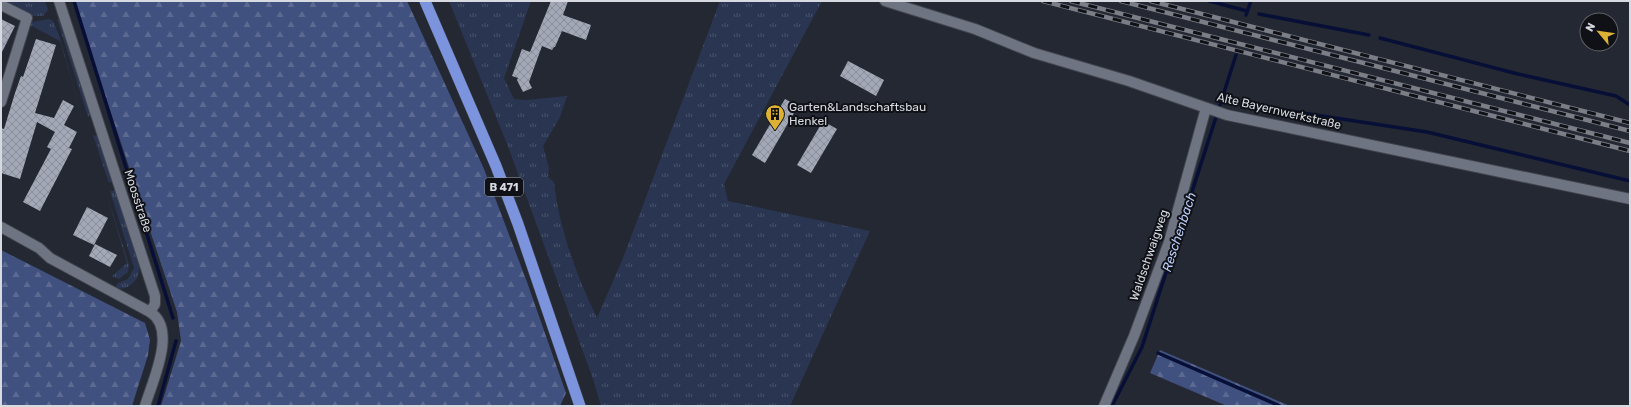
<svg xmlns="http://www.w3.org/2000/svg" width="1631" height="407" font-family="Rubik,sans-serif">
<style>
.grass{fill:url(#grass-tufts)}
.forest{fill:url(#forest-firs)}
.lines{fill:none;stroke-linecap:round;stroke-linejoin:round}
.stream{stroke:#070f37;stroke-width:3.5}
.building{fill:url(#building-cross-hatch)}
.minor-casing{stroke:#42454e;stroke-width:12}
.trunk-casing{stroke:#42454e;stroke-width:12}
.minor{stroke:#6e7481;stroke-width:10}
.trunk{stroke:#7b94dd;stroke-width:11}
.rail-casing{stroke:#7b7e87;stroke-width:4.5}
.rail{stroke:#0f1116;stroke-width:3;stroke-dasharray:9;stroke-linecap:butt}
.labels{text-anchor:middle;dominant-baseline:central;stroke-width:4;stroke-linejoin:round;paint-order:stroke}
.shield{fill:#0f1116;stroke:#9b9ea4;stroke-width:1}
.shield-label{font-size:11px;font-weight:bold;fill:#d7dae1}
.poi-label{font-size:12px;fill:#d7dae1;stroke:#0f1116;text-anchor:start}
.street-label{font-size:12px;fill:#d7dae1;stroke:#0f1116}
.water-label{font-size:13px;font-style:italic;fill:#bdcefb;stroke:#0f1116}
</style>
<defs>
<pattern id="grass-tufts" width="24" height="20" patternUnits="userSpaceOnUse"><rect width="24" height="20" fill="#2a3552"/><path d="M3 7l-1-3M5 7V3M7 7l1-3M15 17l-1-3M17 17v-4M19 17l1-3" fill="none" stroke="#48526b"/></pattern>
<pattern id="forest-firs" width="22" height="20" patternUnits="userSpaceOnUse"><rect width="22" height="20" fill="#41517f"/><path d="M5 1l3.5 6h-7zM16 11l3.5 6h-7z" fill="#5c6991"/></pattern>
<pattern id="building-cross-hatch" width="8" height="8" patternUnits="userSpaceOnUse"><rect width="8" height="8" fill="#a2a8b6"/><path d="M0 0l8 8M0 8l8-8" fill="none" stroke="#8a8e9a"/></pattern>
</defs>
<rect width="100%" height="100%" fill="#242833"/>
<!-- grass -->
<g class="grass">
<polygon points="2,1 45,1 48,10 43,16 28,16"/>
<path d="M449,1H531L504,78L514,99L526,100L567,96L560,117L543,146L549,168L548,177L554,182C559,228 577,277 597,318L623,258L720,1H822L724,184L728,201L870,231L790,406H601L593,379L509,149Z"/>
<polygon points="49,19 53,21 59,35 83,120 60,41 30,25 32,22"/>
<polygon points="57,19 62,19 92,113 88,117"/>
<polygon points="93,135 100,137 114,180 109,183"/>
<path d="M117,190L138,257C139,262 140,266 139,271C138,281 126,293 115,287L118,283L128,279L134,268L110,191Z"/>
<polygon points="106,192 129,265 128,272 119,279 112,276 127,263"/>
</g>
<!-- forest -->
<g class="forest">
<polygon points="74,1 407,1 484,169 527,282 566,393 560,406 161,406 181,341 177,312"/>
<polygon points="1,250 145,323 150,340 148,355 132,406 1,406"/>
<polygon points="1160,350 1290,406 1227,406 1150,373"/>
</g>
<g class="lines">
<!-- stream -->
<g class="stream">
<polyline points="74,1 173,318"/>
<polyline points="1209,1 1247,11"/>
<polyline points="1259,14 1369,35"/>
<polyline points="1246,15 1251,1"/>
<polyline points="1380,38 1518,74 1616,96 1630,105"/>
<polyline points="1244,104 1427,132 1630,181"/>
<polyline points="1158,353 1280,406"/>
<polyline points="158,406 176,341"/>
<polyline points="1112,406 1142,347 1236,55"/>
</g>
</g>
<!-- building -->
<g class="building">
<polygon points="551,1 568,1 563,15 591,25 586,40 562,31 555,47 554,47 552,50 542,46 529,82 532,88 523,92 517,80 518,78 512,76 522,49 530,52"/>
<polygon points="1,19 15,26 1,54"/>
<polygon points="36,39 56,45 35,113 54,118 63,100 74,106 64,125 77,132 69,148 72,149 40,211 23,202 51,149 47,147 55,132 37,122 20,179 1,173 1,128 4,129 15,93 21,76 23,77"/>
<polygon points="848,61 884,80 876,96 840,76"/>
<polygon points="785,99 798,106 765,163 752,155"/>
<polygon points="823,121 837,129 811,173 797,165"/>
<polygon points="87,207 108,218 94,245 73,235"/>
<polygon points="95,244 117,255 110,267 89,256"/>
</g>
<g class="lines">
<defs>
<g id="minor">
<path d="M59,1L155,296V304L150,312C178,329 152,382 145,406"/>
<polyline points="885,1 975,29 1034,53 1129,81 1227,115 1630,199"/>
<polyline points="1,5 27,18 1,102"/>
<polyline points="1,227 39,248 50,258 150,312"/>
<polyline points="1104,406 1134,336 1169,242 1206,108"/>
</g>
<polyline id="trunk" points="425,1 496,166 518,224 580,406"/>
</defs>
<!-- minor casing -->
<use href="#minor" class="minor-casing"/>
<!-- trunk casing -->
<use href="#trunk" class="trunk-casing"/>
<!-- minor -->
<use href="#minor" class="minor"/>
<!-- trunk -->
<use href="#trunk" class="trunk"/>
<defs>
<g id="rail">
<polyline points="1043,1 1630,151"/>
<polyline points="1071,1 1630,143"/>
<polyline points="1121,1 1630,131"/>
<polyline points="1151,1 1630,123"/>
</g>
</defs>
<!-- rail casing -->
<use href="#rail" class="rail-casing"/>
<!-- rail -->
<use href="#rail" class="rail"/>
</g>
<!-- icons -->
<defs>
<symbol id="building-pin" viewBox="-11 -11 22 30"><path d="M0 17L-7.5 6A9.5 9.5 0 1 1 7.5 6Z" fill="#ddb133" stroke="#0f1116"/><path d="M-4-6H4V6H1V3H-1V6H-4ZM-2.5-4.3h1.7v1.8h-1.7ZM.8-4.3h1.7v1.8H.8ZM-2.5-1h1.7V.8h-1.7ZM.8-1h1.7V.8H.8Z" fill="#111"/></symbol>
</defs>
<g fill-rule="evenodd">
<use href="#building-pin" x="764" y="103" width="22" height="30"/>
</g>
<g class="labels">
<!-- shield labels -->
<rect class="shield" x="485" y="178" width="38" height="18" rx="3"/>
<g class="shield-label">
<text x="504" y="187">B 471</text>
</g>
<!-- poi labels -->
<g class="poi-label">
<text x="789" y="107">Garten&amp;Landschaftsbau<tspan x="789" dy="14">Henkel</tspan></text>
</g>
<!-- street labels -->
<g class="street-label">
<text transform="translate(1279 111) rotate(13)">Alte Bayernwerkstraße</text>
<text transform="translate(138 201) rotate(72)">Moosstraße</text>
<text transform="translate(1149 255) rotate(-71)">Waldschwaigweg</text>
</g>
<!-- water labels -->
<g class="water-label">
<text transform="translate(1179 232) rotate(-72)">Reschenbach</text>
</g>
</g>
<!-- border -->
<rect width="1631" height="407" fill="none" stroke="#d7dae1" stroke-width="4"/>
<!-- north arrow -->
<g transform="translate(1599 32) rotate(299)"><circle r="19" fill="#0f1116" stroke="#5f6167"/>
<path d="M0-3L7 15L0 10L-7 15Z" fill="#ddb133"/>
<text y="-6" font-size="11" font-weight="bold" text-anchor="middle" fill="#d7dae1">N</text>
</g>
</svg>
